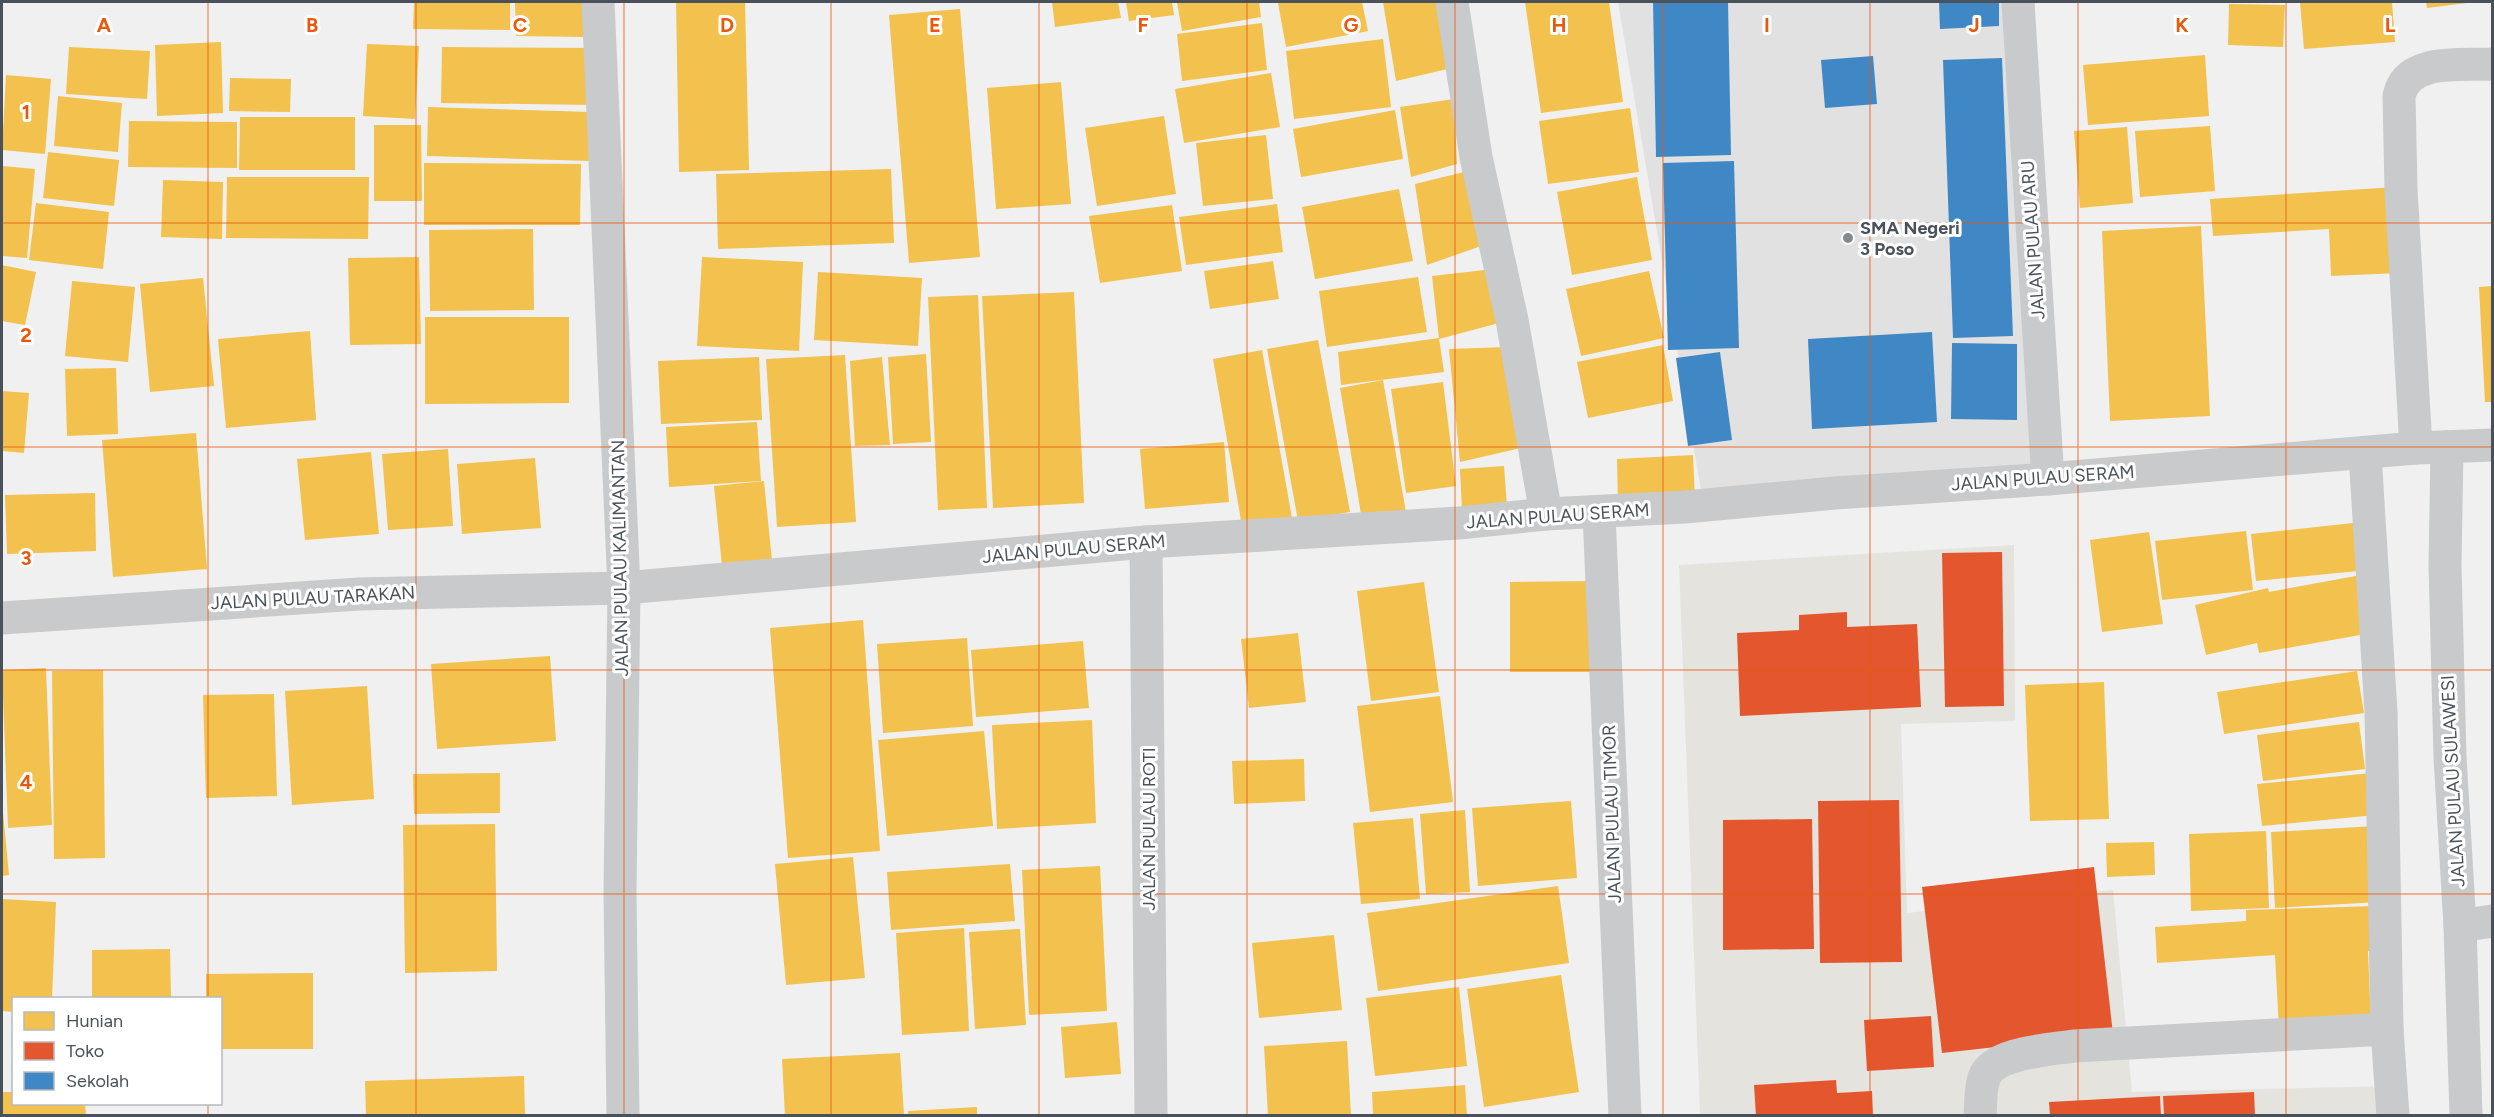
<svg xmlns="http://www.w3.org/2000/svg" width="2494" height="1117" font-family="Figtree,sans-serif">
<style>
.commercial{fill:#e5e3de}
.education{fill:#e2e1e1}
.homes{fill:#f2c14e}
.shops{fill:#e4572e}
.schools{fill:#3f88c5}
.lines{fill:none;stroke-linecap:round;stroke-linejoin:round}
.minor{stroke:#c8cacc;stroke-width:33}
.grid{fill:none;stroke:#e8590c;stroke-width:1.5;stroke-opacity:0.55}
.poi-dot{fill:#83898f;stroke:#fff;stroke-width:2}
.labels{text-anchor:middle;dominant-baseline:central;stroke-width:6;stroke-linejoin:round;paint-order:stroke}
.poi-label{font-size:18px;font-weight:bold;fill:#49525b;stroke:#fff;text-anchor:start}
.street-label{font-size:18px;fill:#49525b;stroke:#fff}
.grid-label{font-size:20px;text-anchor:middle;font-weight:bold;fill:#e8590c;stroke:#fff;stroke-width:6;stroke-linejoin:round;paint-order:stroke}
</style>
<rect width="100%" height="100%" fill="#f0f0f0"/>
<!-- commercial -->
<polygon class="commercial" points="2014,545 2015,721 1901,724 1907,913 2113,890 2132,1092 2390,1086 2391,1115 1700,1115 1679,565"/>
<!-- education -->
<polygon class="education" points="1618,2 2025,2 2051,474 1702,496"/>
<!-- homes -->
<g class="homes">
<polygon points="414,2 510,2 510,30 413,29"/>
<polygon points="515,2 586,2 585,37 516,36"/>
<polygon points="676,2 745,2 749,170 679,172"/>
<polygon points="1052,2 1118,2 1121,18 1055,27"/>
<polygon points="1126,2 1172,2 1174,15 1129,21"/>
<polygon points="1177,2 1259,2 1261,17 1182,31"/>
<polygon points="1287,2 1362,2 1368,31 1286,47 1278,3"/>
<polygon points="1383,2 1445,2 1456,67 1396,81"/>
<polygon points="1525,2 1609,2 1623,102 1541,113"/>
<polygon points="2300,2 2392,2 2395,42 2304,49"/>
<polygon points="2426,2 2467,2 2467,3 2427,8"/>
<polygon points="2229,4 2285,5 2283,47 2228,45"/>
<polygon points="960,9 980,257 909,263 889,15"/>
<polygon points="1262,23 1267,70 1182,81 1177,34"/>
<polygon points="1383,39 1391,107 1294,119 1286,51"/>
<polygon points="221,42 223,113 157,116 155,45"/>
<polygon points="367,44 419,46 415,119 363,116"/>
<polygon points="69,47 150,51 147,99 66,94"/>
<polygon points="442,47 597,48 596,105 441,103"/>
<polygon points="2205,55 2209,116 2088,125 2083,65"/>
<polygon points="1271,73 1280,127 1184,143 1175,89"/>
<polygon points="6,75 51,79 45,154 2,150"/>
<polygon points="230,78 291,79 290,112 229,111"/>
<polygon points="1061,82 1071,204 996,209 987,88"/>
<polygon points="58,96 122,103 118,152 54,146"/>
<polygon points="1454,99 1457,164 1411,177 1400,107"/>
<polygon points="428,107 592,112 590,161 427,156"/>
<polygon points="1630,108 1639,172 1548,184 1539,121"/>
<polygon points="1395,110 1403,159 1301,177 1293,129"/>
<polygon points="1164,116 1176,194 1097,206 1085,128"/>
<polygon points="240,117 355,117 355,170 239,170"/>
<polygon points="129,121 237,122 237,168 128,167"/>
<polygon points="374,125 421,125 422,201 374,201"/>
<polygon points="2210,126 2215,191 2140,197 2135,131"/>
<polygon points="2127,127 2133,203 2080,208 2074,131"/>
<polygon points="1266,135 1273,199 1203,206 1196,143"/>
<polygon points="48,152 119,160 114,206 43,198"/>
<polygon points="424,163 581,164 580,225 424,225"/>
<polygon points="2,166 35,169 27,258 2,256"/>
<polygon points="891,169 894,243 718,249 716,174"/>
<polygon points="1468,171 1484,245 1427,265 1415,184"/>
<polygon points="227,177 369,177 368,239 226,238"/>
<polygon points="1637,177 1652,260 1572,275 1557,192"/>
<polygon points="163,180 223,182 222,239 161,237"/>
<polygon points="2396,187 2400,273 2331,276 2329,229 2213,236 2210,199"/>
<polygon points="1399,189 1413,261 1315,279 1302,207"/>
<polygon points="36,203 109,212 103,269 29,260"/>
<polygon points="1277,204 1283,252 1186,265 1179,217"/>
<polygon points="1172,205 1182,271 1100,283 1089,216"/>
<polygon points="2201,226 2210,416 2110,421 2102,231"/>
<polygon points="533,229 534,310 430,311 429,230"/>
<polygon points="419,257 421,344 350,345 348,258"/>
<polygon points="702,257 803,262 799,351 697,346"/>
<polygon points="1273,261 1279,299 1210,309 1204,271"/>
<polygon points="2,265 36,272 25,325 2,321"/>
<polygon points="1493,269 1499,323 1439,339 1432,276"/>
<polygon points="1649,271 1664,338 1581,356 1566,289"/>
<polygon points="818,272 922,278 918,346 814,340"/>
<polygon points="1418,277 1427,332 1327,347 1319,291"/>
<polygon points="203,278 214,386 150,392 140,284"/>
<polygon points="72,281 135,287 128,362 65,356"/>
<polygon points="2492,286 2492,402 2485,402 2479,287"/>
<polygon points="1074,292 1084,503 993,508 982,296"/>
<polygon points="978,295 987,508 938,510 928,297"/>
<polygon points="425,317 569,317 569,403 425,404"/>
<polygon points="310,331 316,420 226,428 218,339"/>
<polygon points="1439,338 1444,372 1341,385 1338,352"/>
<polygon points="1318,340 1350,512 1298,521 1267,349"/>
<polygon points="1663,345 1673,401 1588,418 1577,362"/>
<polygon points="1506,347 1521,448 1460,462 1449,349"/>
<polygon points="1262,350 1292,518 1242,526 1213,359"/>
<polygon points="926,354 931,442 893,444 888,357"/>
<polygon points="845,355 856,522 777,527 766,359"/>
<polygon points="759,357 762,420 661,424 658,361"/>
<polygon points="882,357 890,445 855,446 850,361"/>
<polygon points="116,368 118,434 67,436 65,369"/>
<polygon points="1383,380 1407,518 1363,526 1340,388"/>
<polygon points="1443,382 1456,486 1406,493 1391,389"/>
<polygon points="2,391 29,393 24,453 2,451"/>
<polygon points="757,422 761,481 669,487 666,427"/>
<polygon points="196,433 207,569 113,577 102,440"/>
<polygon points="1224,442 1229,502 1145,509 1140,449"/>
<polygon points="448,449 453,526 388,530 382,454"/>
<polygon points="371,452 379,534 305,540 297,459"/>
<polygon points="1693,455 1695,501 1618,505 1617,459"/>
<polygon points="535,458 541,528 462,534 457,464"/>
<polygon points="1504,466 1507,507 1462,510 1460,469"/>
<polygon points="764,481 772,561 722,566 714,486"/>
<polygon points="95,493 96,551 7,554 5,495"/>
<polygon points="2353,523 2358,571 2256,581 2251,534"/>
<polygon points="2246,531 2253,590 2162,600 2155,541"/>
<polygon points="2149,532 2163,624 2102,632 2090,540"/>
<polygon points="2361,575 2371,633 2259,653 2257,643 2206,655 2195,605 2268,588 2269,592"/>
<polygon points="1601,581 1601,672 1510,672 1510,582"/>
<polygon points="1424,582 1439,692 1371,701 1357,591"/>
<polygon points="863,620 880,851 788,858 770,628"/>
<polygon points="1298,633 1306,702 1249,708 1241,639"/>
<polygon points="967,638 973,726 883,733 877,644"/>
<polygon points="1083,641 1089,708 976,717 971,650"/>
<polygon points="550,656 556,741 437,749 431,664"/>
<polygon points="46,668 52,825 8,828 2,670"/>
<polygon points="103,670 105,858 54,859 52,671"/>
<polygon points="2357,671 2364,713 2224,734 2217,692"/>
<polygon points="2104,682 2109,819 2030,821 2025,685"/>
<polygon points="367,686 374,799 292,805 285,691"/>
<polygon points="274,694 277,796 206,798 203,695"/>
<polygon points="1440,696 1453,802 1370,812 1357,706"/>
<polygon points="1092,720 1096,823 997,829 992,725"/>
<polygon points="2359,722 2365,769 2263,781 2257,735"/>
<polygon points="984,731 993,826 887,836 878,740"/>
<polygon points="1304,759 1305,801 1234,804 1232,761"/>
<polygon points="500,773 500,813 414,814 413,774"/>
<polygon points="2372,773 2376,815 2262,826 2257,784"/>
<polygon points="2,801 9,875 2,876"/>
<polygon points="1571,801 1577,878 1478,886 1472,808"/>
<polygon points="1465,810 1470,892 1426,894 1420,814"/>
<polygon points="1413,818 1420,899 1361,904 1353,823"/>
<polygon points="495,824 497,971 405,973 403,825"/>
<polygon points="2375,826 2379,902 2275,908 2271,832"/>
<polygon points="2266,831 2269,908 2191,911 2189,834"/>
<polygon points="2154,842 2155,875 2107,877 2106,843"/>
<polygon points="853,857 865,978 786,985 775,864"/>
<polygon points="1010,864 1015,921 891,930 887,872"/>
<polygon points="1100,866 1107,1011 1029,1015 1022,870"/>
<polygon points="1558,886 1569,963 1378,991 1367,913"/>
<polygon points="2,899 56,902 52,998 14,998 14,1012 2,1011"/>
<polygon points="2374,906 2375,951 2368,951 2371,1025 2279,1029 2275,955 2157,963 2155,927 2246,921 2246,910"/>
<polygon points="964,928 969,1031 902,1035 896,933"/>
<polygon points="1020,929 1026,1025 975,1029 969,932"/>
<polygon points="1334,935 1342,1010 1259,1018 1252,943"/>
<polygon points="170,949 171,998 92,998 92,950"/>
<polygon points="313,973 313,1049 220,1049 220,998 206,998 206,974"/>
<polygon points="1561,975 1579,1092 1484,1107 1467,989"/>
<polygon points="1459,987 1467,1066 1375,1076 1366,998"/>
<polygon points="1117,1022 1121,1074 1065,1078 1061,1027"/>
<polygon points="1347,1041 1351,1116 1268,1116 1264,1046"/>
<polygon points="900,1053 904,1116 785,1116 782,1059"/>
<polygon points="524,1076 525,1116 366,1116 365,1081"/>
<polygon points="1465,1085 1467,1116 1373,1116 1372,1092"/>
<polygon points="2,1092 14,1092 14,1104 85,1104 86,1116 2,1116"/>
<polygon points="977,1107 977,1116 908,1116 908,1111"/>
</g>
<!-- shops -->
<g class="shops">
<polygon points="2002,552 2004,706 1945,707 1942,553"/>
<polygon points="1847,612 1847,627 1917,624 1921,707 1740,716 1737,633 1799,630 1799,615"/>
<polygon points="1899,800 1902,962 1820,963 1818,801"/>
<polygon points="1812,819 1814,949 1723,950 1723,820"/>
<polygon points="2094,867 2113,1034 1942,1053 1922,887"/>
<polygon points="1931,1016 1934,1067 1867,1071 1864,1020"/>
<polygon points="1836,1080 1837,1093 1872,1091 1873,1116 1756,1116 1754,1085"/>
<polygon points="2254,1092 2255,1116 2164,1116 2163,1096"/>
<polygon points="2160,1096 2161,1116 2050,1116 2049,1102"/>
</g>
<!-- schools -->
<g class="schools">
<polygon points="1653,2 1728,2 1731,155 1656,157"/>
<polygon points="1939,2 1999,2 1999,26 1940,29"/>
<polygon points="1873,56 1877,104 1825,108 1821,60"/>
<polygon points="2002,58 2013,336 1953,338 1943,60"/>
<polygon points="1734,161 1739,348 1668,350 1663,163"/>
<polygon points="1932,332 1937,422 1812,429 1808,339"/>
<polygon points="1952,343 2017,344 2017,420 1951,419"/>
<polygon points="1720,352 1732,440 1688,446 1676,358"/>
</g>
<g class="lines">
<!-- minor -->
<g class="minor">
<polyline points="598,2 624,588 620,893 623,1116"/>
<polyline points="1452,2 1476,157 1512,320 1546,514"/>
<polyline points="2018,2 2048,479"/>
<polyline points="2447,447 2445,565 2450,757 2460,926 2466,1116"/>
<path d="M2416,448L2401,189L2399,96C2407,57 2462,66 2492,64"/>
<polyline points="2365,454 2381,712 2387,1029 2393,1116"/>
<polyline points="1599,513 1625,1116"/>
<polyline points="1146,542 1151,1116"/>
<polyline points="2,618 359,594 624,588 1146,542 1459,523 1546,514 1685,507 1835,493 2048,479 2416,448 2492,445"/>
<polyline points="2460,926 2492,921"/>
<path d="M1980,1116C1981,1104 1980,1089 1984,1078C1993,1052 2050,1050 2074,1046L2387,1029"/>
</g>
</g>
<!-- grid -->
<path class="grid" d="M208,2V998M416,2V1116M624,2V1116M831,2V1116M1039,2V1116M1247,2V1116M1455,2V1116M1663,2V1116M1870,2V1116M2078,2V1116M2286,2V1116M2,223H2492M2,447H2492M2,670H2492M2,894H2492M208,1104V1116"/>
<!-- markers -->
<circle class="poi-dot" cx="1848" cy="238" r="6"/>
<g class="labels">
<!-- poi labels -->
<g class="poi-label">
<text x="1860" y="228">SMA Negeri<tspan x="1860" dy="21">3 Poso</tspan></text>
</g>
<!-- street labels -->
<g class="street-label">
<text transform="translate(2033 240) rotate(-94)">JALAN PULAU ARU</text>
<text transform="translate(2043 478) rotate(-4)">JALAN PULAU SERAM</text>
<text transform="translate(1558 516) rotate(-4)">JALAN PULAU SERAM</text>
<text transform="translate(1074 549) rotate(-5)">JALAN PULAU SERAM</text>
<text transform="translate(620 558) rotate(-91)">JALAN PULAU KALIMANTAN</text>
<text transform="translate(313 598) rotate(-3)">JALAN PULAU TARAKAN</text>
<text transform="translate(2453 781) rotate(-93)">JALAN PULAU SULAWESI</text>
<text transform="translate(1612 814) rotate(-92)">JALAN PULAU TIMOR</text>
<text transform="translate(1149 829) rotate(-90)">JALAN PULAU ROTI</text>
</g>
</g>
<g class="grid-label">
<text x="104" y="32">A</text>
<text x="312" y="32">B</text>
<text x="520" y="32">C</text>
<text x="727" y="32">D</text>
<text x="935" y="32">E</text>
<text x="1143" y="32">F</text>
<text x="1351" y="32">G</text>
<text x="1559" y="32">H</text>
<text x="1767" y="32">I</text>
<text x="1974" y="32">J</text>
<text x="2182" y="32">K</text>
<text x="2390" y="32">L</text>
<text x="26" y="119">1</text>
<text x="26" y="342">2</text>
<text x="26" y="565">3</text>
<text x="26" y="789">4</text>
</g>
<!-- border -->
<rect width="2494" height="1117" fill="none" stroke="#49525b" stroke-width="6"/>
<!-- legend -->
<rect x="12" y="997" width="210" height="108" fill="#ffffff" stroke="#b6babd" stroke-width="1.5"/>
<rect x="24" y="1012" width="30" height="18" fill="#f2c14e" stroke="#b6babd" stroke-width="1.5"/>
<text x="66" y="1027" font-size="18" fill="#49525b">Hunian</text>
<rect x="24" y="1042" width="30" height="18" fill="#e4572e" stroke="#b6babd" stroke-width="1.5"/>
<text x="66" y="1057" font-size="18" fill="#49525b">Toko</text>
<rect x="24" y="1072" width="30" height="18" fill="#3f88c5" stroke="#b6babd" stroke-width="1.5"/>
<text x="66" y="1087" font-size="18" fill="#49525b">Sekolah</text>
</svg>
